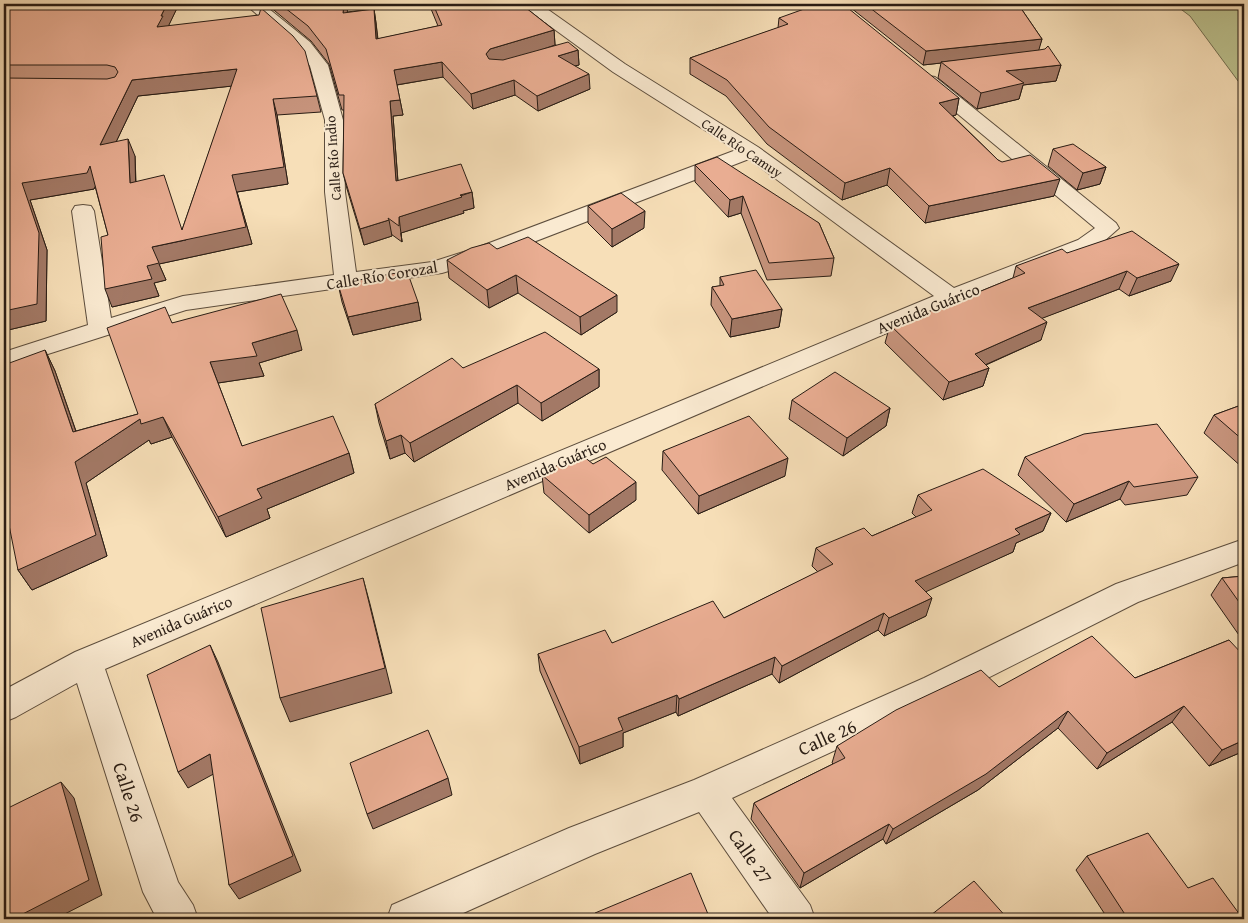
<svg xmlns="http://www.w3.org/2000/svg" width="1248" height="923" font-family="'Gentium Book Plus',serif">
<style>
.green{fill:#bcc28f;stroke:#726f52}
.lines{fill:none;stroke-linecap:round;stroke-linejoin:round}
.street-casing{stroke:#5c4d3d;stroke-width:2}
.street{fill:#faead1;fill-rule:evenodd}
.wall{fill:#c8957e;stroke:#281c14;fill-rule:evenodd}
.shaded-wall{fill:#a37966;stroke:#281c14}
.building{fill:#e9ad92;stroke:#281c14;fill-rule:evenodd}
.labels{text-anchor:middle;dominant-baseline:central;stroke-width:4;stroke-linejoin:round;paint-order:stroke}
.far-street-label{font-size:14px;fill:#281c14;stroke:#faead1}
.street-label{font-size:16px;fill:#281c14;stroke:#faead1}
.near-street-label{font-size:19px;fill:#281c14;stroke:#faead1}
</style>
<rect width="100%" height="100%" fill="#f7dfb8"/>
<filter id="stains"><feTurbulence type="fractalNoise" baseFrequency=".004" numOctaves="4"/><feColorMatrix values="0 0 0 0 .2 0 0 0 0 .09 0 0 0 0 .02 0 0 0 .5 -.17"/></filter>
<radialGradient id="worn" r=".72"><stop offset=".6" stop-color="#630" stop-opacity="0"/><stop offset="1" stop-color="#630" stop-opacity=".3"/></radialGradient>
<!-- green -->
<polygon class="green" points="1174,4 1244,4 1244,89 1190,16"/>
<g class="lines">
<defs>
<g id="street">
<polygon points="245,4 263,4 310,42 328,65 343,120 345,192 356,272 432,262 476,248 736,150 613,72 524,7 522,4 540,4 625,64 758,147 954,288 1078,240 1095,228 923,85 920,81 923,77 929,76 935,77 1116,223 1119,228 1094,250 959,302 105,669 178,882 193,905 198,919 157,919 143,892 77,683 16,717 4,722 4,690 75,652 934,296 749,159 492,258 442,273 186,310 4,368 4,352 88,325 72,211 75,206 83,205 91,206 94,211 111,318 183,296 334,275 325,192 325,120 310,66 298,50"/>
<polygon points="1244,539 1244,562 1138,602 948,698 732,798 810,905 815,919 773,919 699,812 595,854 450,919 387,919 392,905 569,828 694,780 924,678 1116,584"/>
</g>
</defs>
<!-- street casing -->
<use href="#street" class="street-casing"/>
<!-- street -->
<use href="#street" class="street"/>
</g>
<!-- wall -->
<g class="wall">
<path d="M4,4H179L168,26L317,96L321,112L277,115L288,184L237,192L252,244L159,264L166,280L154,283L159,296L112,307L108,235L95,186L94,189L30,200L47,250L46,321L4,331ZM232,86L182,230L136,182L135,156L116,142L138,96Z"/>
<polygon points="268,4 348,4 347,12 374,9 376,23 378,39 438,26 429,4 521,4 554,30 555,45 578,50 579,65 575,66 590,89 538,111 515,95 473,109 443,77 397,85 403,115 393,116 398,181 472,192 474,208 463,211 464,213 401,233 402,242 391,234 392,236 364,245 347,189 343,173 344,110 342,110 329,64 311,41 269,6"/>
<polygon points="846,4 1018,4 1042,39 1038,50 1061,65 1056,81 1023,85 1019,99 977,109 938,78 941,63 923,65"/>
<polygon points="779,18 959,98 956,115 952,115 998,160 1054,196 925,223 887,185 842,200 767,144 726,96 690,74 690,58 778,28"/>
<polygon points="1053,149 1106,167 1100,184 1077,190 1048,166"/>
<polygon points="695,165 819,223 834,258 831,276 767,280 741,213 728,217 695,182"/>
<polygon points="588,206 644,228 612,247 588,223"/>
<polygon points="497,249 617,312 581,335 518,293 489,308 449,278 447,260"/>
<polygon points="1067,253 1171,281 1129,296 1119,289 1042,318 1041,340 986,365 989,368 983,386 943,400 885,343 890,325 942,307 1013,278 1016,266"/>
<polygon points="720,277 782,309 779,327 730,337 711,305 712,287 720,286"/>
<polygon points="338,284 418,302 421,320 353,335 342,302"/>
<polygon points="172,323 302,350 259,363 264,376 218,383 242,446 349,453 354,473 267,509 270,518 226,537 172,437 151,444 149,440 86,483 107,556 32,590 18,570 45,350 55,371 76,431 138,414"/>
<polygon points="463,368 599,369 599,387 542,421 518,403 414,462 405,453 390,459 379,423 375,404"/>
<polygon points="792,400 890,408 886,426 843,456 789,419"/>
<polygon points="1244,404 1244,469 1204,433 1214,415"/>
<polygon points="663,451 785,476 698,514 662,470"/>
<polygon points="1025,457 1198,477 1187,495 1125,505 1120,499 1066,522 1018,475"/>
<polygon points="593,464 636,500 589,533 544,493 542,475"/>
<polygon points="918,495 1051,513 1043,531 1016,543 1013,552 925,591 926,616 884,636 878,630 779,683 772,674 678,716 676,712 623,733 623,747 580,764 540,671 538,654 612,643 724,618 818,572 812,566 816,548 872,536 916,517 912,513"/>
<polygon points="1244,576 1244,637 1241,638 1211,595 1222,578"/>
<polygon points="1229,640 1244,751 1209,766 1172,722 1097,769 1058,728 978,790 886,844 883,839 800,888 751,819 754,803 833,764 832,763 837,746 999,687 1135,678"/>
<polygon points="1087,856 1188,888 1243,919 1108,919 1076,870"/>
</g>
<!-- shaded-wall -->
<g class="shaded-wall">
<polygon points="167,4 179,4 167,29 157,27 161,16"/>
<polygon points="344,4 348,4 346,27 343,13"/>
<polygon points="374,9 376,23 379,54 376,39"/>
<polygon points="554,30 555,45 487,69 486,54 490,49"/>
<polygon points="1042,39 1038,53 941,62 941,63 923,65 926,51"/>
<polygon points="578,50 579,65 558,70 558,56"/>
<polygon points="442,62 443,77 396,85 394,70"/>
<polygon points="1061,65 1056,81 1023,85 1019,99 977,109 981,93 1006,71"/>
<polygon points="237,69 242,85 138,96 107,161 100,145 132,80"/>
<polygon points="589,74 590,89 538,111 537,96"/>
<polygon points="514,80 515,95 473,109 471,94"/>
<polygon points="959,98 956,115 936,120 939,103"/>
<polygon points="273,99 277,115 288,184 237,192 252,244 159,264 166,280 154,283 159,296 112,307 105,289 147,266 152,247 186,240 232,175"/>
<polygon points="400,100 403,115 393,116 399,197 396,181 390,101"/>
<polygon points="128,139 135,156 136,200 130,183"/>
<polygon points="90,166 97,183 94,189 30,200 47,250 46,321 4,331 4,311 22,183"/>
<polygon points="1106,167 1100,184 1077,190 1083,173"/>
<polygon points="890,168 887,185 842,200 845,183"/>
<polygon points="1060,179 1054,196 925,223 929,206"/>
<polygon points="472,192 474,208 463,211 464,213 401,233 402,242 399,217"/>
<polygon points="743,196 741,213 728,217 730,200"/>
<polygon points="645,211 644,228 612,247 612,229"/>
<polygon points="389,220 392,236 364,245 360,229"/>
<polygon points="1179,264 1171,281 1129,296 1137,278"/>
<polygon points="1127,271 1119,289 1022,326 1028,308"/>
<polygon points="516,275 518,293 489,308 487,290"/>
<polygon points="617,295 617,312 581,335 580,317"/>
<polygon points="418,302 421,320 353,335 348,317"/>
<polygon points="782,309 779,327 730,337 732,319"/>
<polygon points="1047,322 1041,340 969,372 975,354"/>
<polygon points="297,330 302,350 259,363 264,376 218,383 210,362 252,343"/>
<polygon points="45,350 55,371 83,452 73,432"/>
<polygon points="989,368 983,386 943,400 949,382"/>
<polygon points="599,369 599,387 542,421 541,403"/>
<polygon points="517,385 518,403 414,462 410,443"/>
<polygon points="890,408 886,426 843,456 847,438"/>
<polygon points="163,417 172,437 151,444 149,440 86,483 107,556 32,590 18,570 75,462 140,419"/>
<polygon points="401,435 405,453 390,459 386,441"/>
<polygon points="349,453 354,473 267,509 270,518 226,537 218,517 257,489"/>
<polygon points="788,458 785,476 698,514 699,496"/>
<polygon points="1129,481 1120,499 1066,522 1074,504"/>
<polygon points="636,482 636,500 589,533 589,515"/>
<polygon points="1051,513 1043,531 1016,543 1013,552 910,599 915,581 1015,529"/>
<polygon points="363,578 370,604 392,693 290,722 280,698"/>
<polygon points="932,598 926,616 884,636 889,618"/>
<polygon points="884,613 878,630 779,683 782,666"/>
<polygon points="210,645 218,662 301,871 239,899 229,885"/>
<polygon points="775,657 772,674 678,716 679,699"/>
<polygon points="677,695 676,712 623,733 623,747 580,764 579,747 618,718"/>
<polygon points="1184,706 1172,722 1097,769 1107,753"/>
<polygon points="1068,711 1058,728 978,790 886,844 893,829"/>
<polygon points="1244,740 1244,751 1209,766 1222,750"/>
<polygon points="210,754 219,771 188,788 178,772"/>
<polygon points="448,778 452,795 373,829 367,814"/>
<polygon points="61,782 74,798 102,895 55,919 13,919"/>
<polygon points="889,824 883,839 800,888 804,873"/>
</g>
<!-- building -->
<g class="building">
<path d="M4,4H167L161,16H163L157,27L259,15L261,8L293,36L305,51L317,96L273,99L284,167L232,175L246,227L152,247L159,263L147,266L152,279L105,289L101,237L108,235L90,166L87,173L22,183L39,233L37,304L4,311V78L107,79L115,77L118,72L115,67L107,65H4ZM237,69L182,230L164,175L130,183L128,139L100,145L132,80Z"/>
<polygon points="280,4 344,4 343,13 374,9 376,39 442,25 433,4 521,4 554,30 490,49 486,54 489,59 503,60 568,42 578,50 558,56 589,74 537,96 514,80 471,94 442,62 394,70 400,100 390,101 396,181 461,164 472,192 460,195 462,197 399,217 399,226 388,218 389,220 360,229 343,173 344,95 339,95 326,49 308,26"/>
<polygon points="818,4 843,4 959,98 939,103 998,160 1002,162 1030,155 1060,179 929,206 890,168 845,183 769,127 727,80 690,58 788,24 779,18"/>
<polygon points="865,4 1018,4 1042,39 926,51"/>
<polygon points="1048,46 1061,65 1006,71 1024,83 981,93 941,62 1039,50 1045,49"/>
<polygon points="1073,144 1106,167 1083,173 1053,149"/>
<polygon points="717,157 819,223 834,258 769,263 743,196 730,200 695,165"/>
<polygon points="621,193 645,211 612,229 588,206"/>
<polygon points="1132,231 1179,264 1137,278 1127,271 1028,308 1047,322 975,354 989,368 949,382 890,325 942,307 1025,273 1016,266 1062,249 1067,253"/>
<polygon points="528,237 617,295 580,317 516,275 487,290 447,260 471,248 489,243 497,249"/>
<polygon points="756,270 782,309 732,319 712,287 724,285 720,277"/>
<polygon points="407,271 418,302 348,317 338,284"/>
<polygon points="281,294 297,330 252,343 257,356 210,362 242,446 333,416 349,453 257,489 262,498 218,517 163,417 141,424 140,419 75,462 96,535 18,570 4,500 4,365 45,350 73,432 138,414 107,328 165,307 172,323"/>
<polygon points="545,332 599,369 541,403 517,385 410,443 401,435 386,441 375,404 452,358 463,368"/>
<polygon points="835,372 890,408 847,438 792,400"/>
<polygon points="1244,404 1244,441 1214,415"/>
<polygon points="749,416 788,458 699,496 663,451"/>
<polygon points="1157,424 1198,477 1134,487 1129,481 1074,504 1025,457 1084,434"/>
<polygon points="578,452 593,464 606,457 636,482 589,515 542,475"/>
<polygon points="983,469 1051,513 1015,529 1020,534 915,581 932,598 889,618 884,613 782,666 775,657 679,699 677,695 618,718 623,730 579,747 538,654 605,630 612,643 713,601 724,618 833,564 816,548 864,528 872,536 932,510 918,495"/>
<polygon points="1244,576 1244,609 1222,578"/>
<polygon points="363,578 385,668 280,698 261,608"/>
<polygon points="1092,636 1135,678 1229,640 1244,656 1244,740 1222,750 1184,706 1107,753 1068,711 986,774 893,829 889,824 804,873 754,803 845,758 837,746 896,710 981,670 999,687"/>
<polygon points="210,645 293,856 229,885 210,754 178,772 147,675"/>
<polygon points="428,730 448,778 367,814 350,763"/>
<polygon points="61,782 89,880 13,919 4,919 4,810"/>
<polygon points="1148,833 1188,888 1213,878 1243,919 1128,919 1087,856"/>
<polygon points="691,873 710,919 598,919 595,913"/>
<polygon points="974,881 1008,919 926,919"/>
</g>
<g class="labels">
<!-- far-street labels -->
<g class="far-street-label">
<text transform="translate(742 148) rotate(34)">Calle Río Camuy</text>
<text transform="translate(333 158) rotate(-94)">Calle Río Indio</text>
</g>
<!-- street labels -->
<g class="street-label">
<text transform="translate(382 275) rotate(-9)">Calle Río Corozal</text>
<text transform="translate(928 308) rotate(-22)">Avenida Guárico</text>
<text transform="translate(555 464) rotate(-23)">Avenida Guárico</text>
<text transform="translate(181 621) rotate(-23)">Avenida Guárico</text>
</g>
<!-- near-street labels -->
<g class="near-street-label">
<text transform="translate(827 737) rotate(-24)">Calle 26</text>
<text transform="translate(129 792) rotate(72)">Calle 26</text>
<text transform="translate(751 856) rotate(55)">Calle 27</text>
</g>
</g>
<!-- margin -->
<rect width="1248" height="923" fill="none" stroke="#f7dfb8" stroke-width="20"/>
<rect x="5" y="5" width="1238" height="913" fill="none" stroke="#281c14" stroke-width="2.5"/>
<rect x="10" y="10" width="1228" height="903" fill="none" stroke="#281c14"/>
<rect width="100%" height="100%" filter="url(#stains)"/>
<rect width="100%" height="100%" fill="url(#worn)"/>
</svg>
